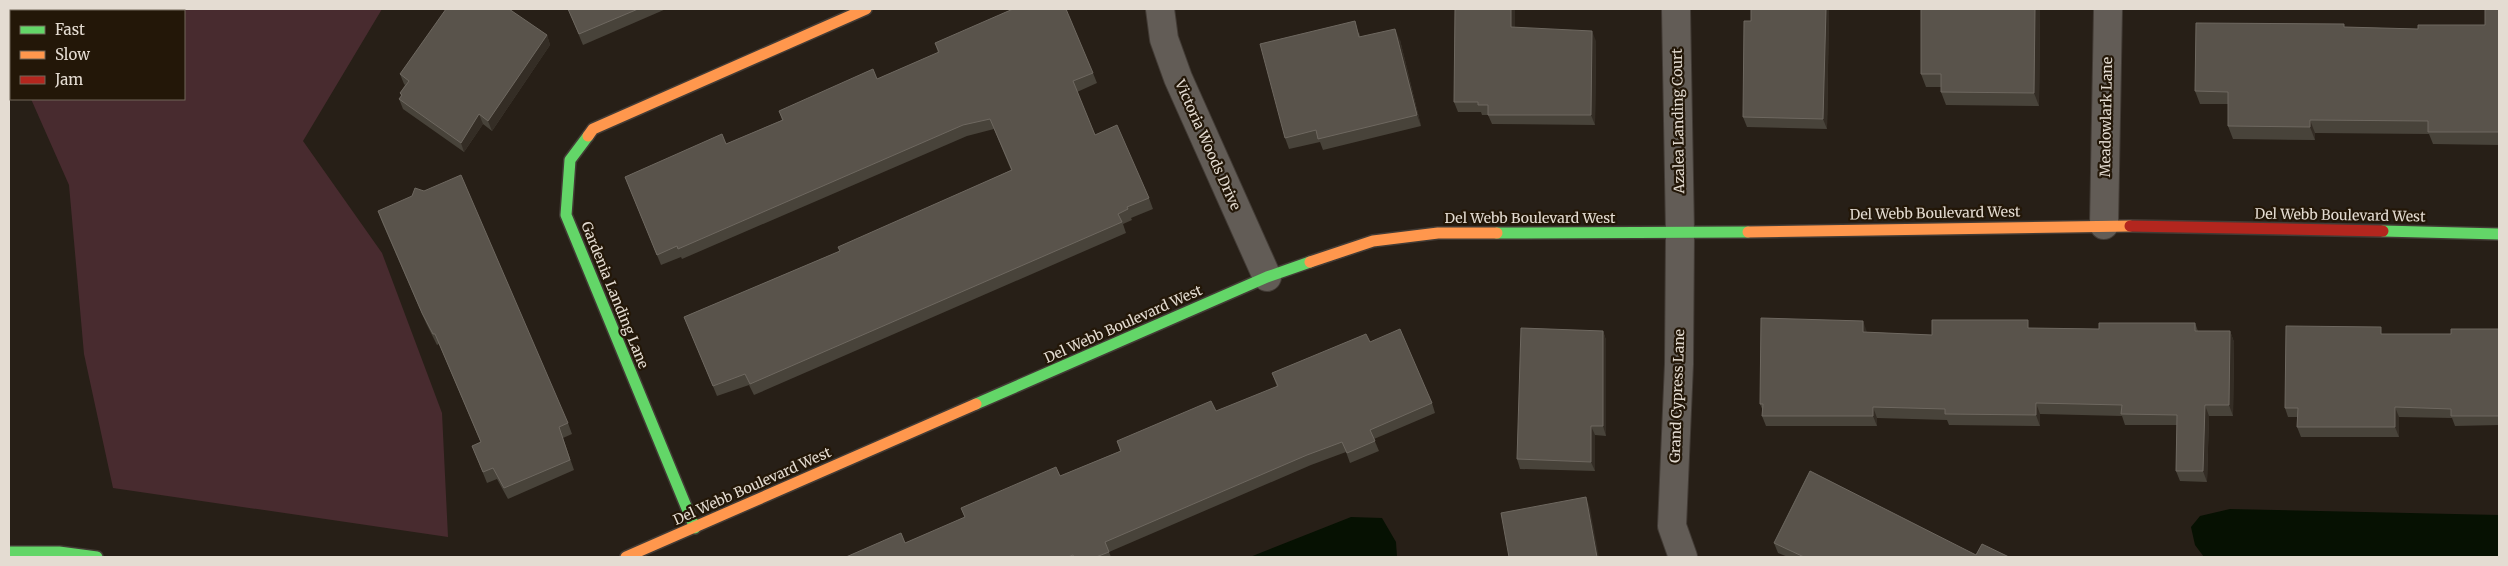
<svg xmlns="http://www.w3.org/2000/svg" width="2508" height="566" font-family="Merriweather,serif">
<style>
.green{fill:#482b2f}
.water{fill:#061102}
.lines{fill:none;stroke-linecap:round;stroke-linejoin:round}
.street-casing{stroke:#423b35;stroke-width:30}
.fast-casing{stroke:#423b35;stroke-width:14}
.slow-casing{stroke:#423b35;stroke-width:14}
.jam-casing{stroke:#423b35;stroke-width:14}
.street{stroke:#625c56;stroke-width:28}
.fast{stroke:#63d668;stroke-width:11}
.slow{stroke:#ff974d;stroke-width:11}
.jam{stroke:#b3261e;stroke-width:11}
.wall{fill:#48433a}
.shaded-wall{fill:#342d25}
.building{fill:#59534b;stroke:#6e6860}
.labels{text-anchor:middle;dominant-baseline:central;stroke-width:4.5;stroke-linejoin:round;paint-order:stroke}
.street-label{font-size:14px;fill:#e4dcd2;stroke:#231708}
</style>
<rect width="100%" height="100%" fill="#271f17"/>
<!-- green -->
<polygon class="green" points="9,9 382,9 303,141 382,253 442,413 448,537 113,488 84,354 69,185 31,99 184,99 184,11 11,11 11,54 9,52"/>
<!-- water -->
<g class="water">
<polygon points="2230,509 2499,515 2499,557 2204,557 2195,545 2191,527 2200,516"/>
<polygon points="1351,517 1382,518 1396,542 1397,557 1250,557"/>
</g>
<g class="lines">
<defs>
<g id="street">
<polyline points="1160,9 1164,39 1178,78 1267,277"/>
<polyline points="1676,9 1680,233 1679,364 1672,526 1683,557"/>
<polyline points="2104,225 2108,9"/>
</g>
<g id="fast">
<polyline points="588,136 570,160 566,215 695,528"/>
<polyline points="2383,231 2499,234"/>
<polyline points="1497,233 1748,232"/>
<polyline points="976,404 1267,277 1310,262"/>
<polyline points="9,552 59,552 97,557"/>
</g>
<g id="slow">
<polyline points="588,136 593,129 866,9"/>
<polyline points="1748,232 2130,226"/>
<polyline points="1310,262 1373,241 1438,233 1497,233"/>
<polyline points="626,557 976,404"/>
</g>
<polyline id="jam" points="2130,226 2383,231"/>
</defs>
<!-- street casing -->
<use href="#street" class="street-casing"/>
<!-- fast casing -->
<use href="#fast" class="fast-casing"/>
<!-- slow casing -->
<use href="#slow" class="slow-casing"/>
<!-- jam casing -->
<use href="#jam" class="jam-casing"/>
<!-- street -->
<use href="#street" class="street"/>
<!-- fast -->
<use href="#fast" class="fast"/>
<!-- slow -->
<use href="#slow" class="slow"/>
<!-- jam -->
<use href="#jam" class="jam"/>
</g>
<!-- wall -->
<g class="wall">
<polygon points="568,9 666,9 583,45"/>
<polygon points="1455,9 1515,9 1515,28 1596,41 1595,125 1492,124 1488,115 1482,115 1481,112 1458,112 1454,102"/>
<polygon points="1829,9 1827,129 1747,127 1743,117 1751,21"/>
<polygon points="1921,9 2040,9 2039,106 1946,105 1941,92 1941,87 1926,87 1921,74"/>
<polygon points="2499,9 2499,145 2433,144 2429,134 2315,133 2315,140 2233,139 2228,126 2228,104 2200,104 2195,91 2345,27 2418,29 2485,25"/>
<polygon points="1359,32 1360,37 1400,40 1421,126 1323,150 1320,142 1289,149 1285,138"/>
<polygon points="547,35 550,45 492,131 483,124 464,152 403,109 399,99 401,96 400,93 405,85 404,84 400,74"/>
<polygon points="935,43 1093,73 1097,83 1077,92 1095,135 1149,198 1153,209 1131,218 1132,220 1123,224 1126,233 754,395 749,385 717,396 684,317 840,251 1011,170 994,129 967,136 682,259 681,257 661,265 625,177 726,144 782,120 779,111 877,79 938,53"/>
<polygon points="378,211 568,423 572,434 563,438 574,470 508,499 497,479 487,483 472,446 481,443 439,344 437,345 426,323 382,222"/>
<polygon points="2195,323 2198,331 2230,331 2234,342 2233,416 2209,416 2207,482 2180,481 2176,471 2177,425 2125,425 2122,416 2040,414 2040,426 1949,425 1947,420 1877,418 1877,426 1766,426 1762,416 1763,411 1760,404 1867,332 1932,335 2031,328 2099,329"/>
<polygon points="2499,329 2499,425 2455,426 2452,418 2399,417 2399,437 2301,437 2297,427 2297,417 2288,417 2285,408 2384,334 2451,334"/>
<polygon points="1603,331 1606,340 1606,436 1595,435 1595,471 1520,469 1517,459"/>
<polygon points="1370,342 1432,403 1435,413 1374,439 1379,451 1350,463 1346,452 1311,465 1109,552 1111,557 846,557 905,543 965,518 961,508 1060,476 1120,451 1117,441 1216,411 1277,387 1272,373"/>
<polygon points="1774,543 1976,555 2009,557 1788,557 1778,553"/>
</g>
<!-- shaded-wall -->
<g class="shaded-wall">
<polygon points="1511,9 1515,9 1515,37 1511,27"/>
<polygon points="1826,9 1829,9 1827,129 1823,119"/>
<polygon points="2035,9 2040,9 2039,106 2034,93"/>
<polygon points="1395,29 1400,40 1421,126 1417,115"/>
<polygon points="1592,31 1596,41 1595,125 1591,115"/>
<polygon points="547,35 550,45 492,131 488,121"/>
<polygon points="479,114 483,124 464,152 461,143"/>
<polygon points="2310,120 2315,133 2315,140 2310,127"/>
<polygon points="1863,321 1867,332 1867,343 1863,332"/>
<polygon points="1603,331 1606,340 1606,436 1603,426"/>
<polygon points="2230,331 2234,342 2233,416 2229,405"/>
<polygon points="2036,403 2040,414 2040,426 2036,415"/>
<polygon points="2205,405 2209,416 2207,482 2203,471"/>
<polygon points="1873,407 1877,418 1877,426 1873,416"/>
<polygon points="2395,407 2399,417 2399,437 2395,427"/>
<polygon points="1591,426 1595,435 1595,471 1591,462"/>
<polygon points="1586,497 1590,508 1599,557 1597,557"/>
</g>
<!-- building -->
<g class="building">
<polygon points="446,9 509,9 547,35 488,121 479,114 461,143 399,99 402,95 400,93 409,81 400,74"/>
<polygon points="568,9 638,9 579,34"/>
<polygon points="1013,9 1066,9 1093,73 1073,81 1095,135 1117,125 1149,198 1127,207 1128,209 1118,214 1122,222 750,384 745,374 713,386 684,317 840,251 838,247 1012,170 990,119 963,125 678,249 677,246 657,255 625,177 722,134 726,144 783,120 779,111 873,69 877,79 939,52 935,43"/>
<polygon points="1455,9 1511,9 1511,27 1592,31 1591,115 1488,115 1488,105 1478,105 1478,102 1454,102"/>
<polygon points="1751,9 1826,9 1823,119 1743,117 1744,21 1751,21"/>
<polygon points="1921,9 2035,9 2034,93 1941,92 1941,74 1921,74"/>
<polygon points="2485,9 2499,9 2499,132 2428,132 2428,121 2310,120 2310,127 2228,126 2228,92 2195,91 2196,23 2344,24 2344,27 2418,29 2418,25 2485,25"/>
<polygon points="1355,21 1359,37 1395,29 1417,115 1318,139 1316,130 1285,138 1260,44"/>
<polygon points="461,175 568,423 559,427 570,460 504,488 493,468 483,472 472,446 481,442 435,334 433,334 422,313 378,211 412,196 415,188 424,191"/>
<polygon points="1761,318 1863,321 1863,332 1932,335 1932,320 2028,320 2028,328 2099,329 2099,323 2195,323 2195,331 2230,331 2229,405 2205,405 2203,471 2176,471 2177,415 2121,414 2122,405 2036,403 2036,415 1945,414 1945,409 1873,407 1873,416 1762,416 1763,404 1760,404"/>
<polygon points="2286,326 2381,327 2381,334 2451,334 2451,329 2499,329 2499,416 2451,416 2451,409 2395,407 2395,427 2297,427 2298,408 2285,408"/>
<polygon points="1521,328 1603,331 1603,426 1591,426 1591,462 1517,459"/>
<polygon points="1400,329 1432,403 1370,430 1375,441 1347,453 1342,442 1307,455 1105,542 1109,552 1096,557 1074,557 1073,555 1068,557 846,557 901,533 905,543 965,517 961,508 1056,467 1060,476 1121,451 1117,441 1211,401 1216,411 1278,386 1272,373 1366,334 1370,342"/>
<polygon points="1810,471 1976,555 1982,544 2009,557 1804,557 1774,543"/>
<polygon points="1586,497 1597,557 1509,557 1501,513"/>
</g>
<g class="labels">
<!-- street labels -->
<g class="street-label">
<text transform="translate(2106 117) rotate(-89)">Meadowlark Lane</text>
<text transform="translate(1678 121) rotate(-91)">Azalea Landing Court</text>
<text transform="translate(1208 145) rotate(66)">Victoria Woods Drive</text>
<text transform="translate(1935 213) rotate(-1)">Del Webb Boulevard West</text>
<text transform="translate(2340 215) rotate(1)">Del Webb Boulevard West</text>
<text x="1530" y="218">Del Webb Boulevard West</text>
<text transform="translate(615 295) rotate(68)">Gardenia Landing Lane</text>
<text transform="translate(1123 324) rotate(-24)">Del Webb Boulevard West</text>
<text transform="translate(1677 396) rotate(-88)">Grand Cypress Lane</text>
<text transform="translate(752 486) rotate(-24)">Del Webb Boulevard West</text>
</g>
</g>
<!-- border -->
<rect width="2508" height="566" fill="none" stroke="#e4dcd2" stroke-width="20"/>
<!-- legend -->
<rect x="10" y="10" width="175" height="90" fill="#231708" stroke="#706659"/>
<rect x="20" y="26" width="25" height="8" fill="#63d668" stroke="#706659"/>
<text x="55" y="35" font-size="15" fill="#e4dcd2">Fast</text>
<rect x="20" y="51" width="25" height="8" fill="#ff974d" stroke="#706659"/>
<text x="55" y="60" font-size="15" fill="#e4dcd2">Slow</text>
<rect x="20" y="76" width="25" height="8" fill="#b3261e" stroke="#706659"/>
<text x="55" y="85" font-size="15" fill="#e4dcd2">Jam</text>
</svg>
